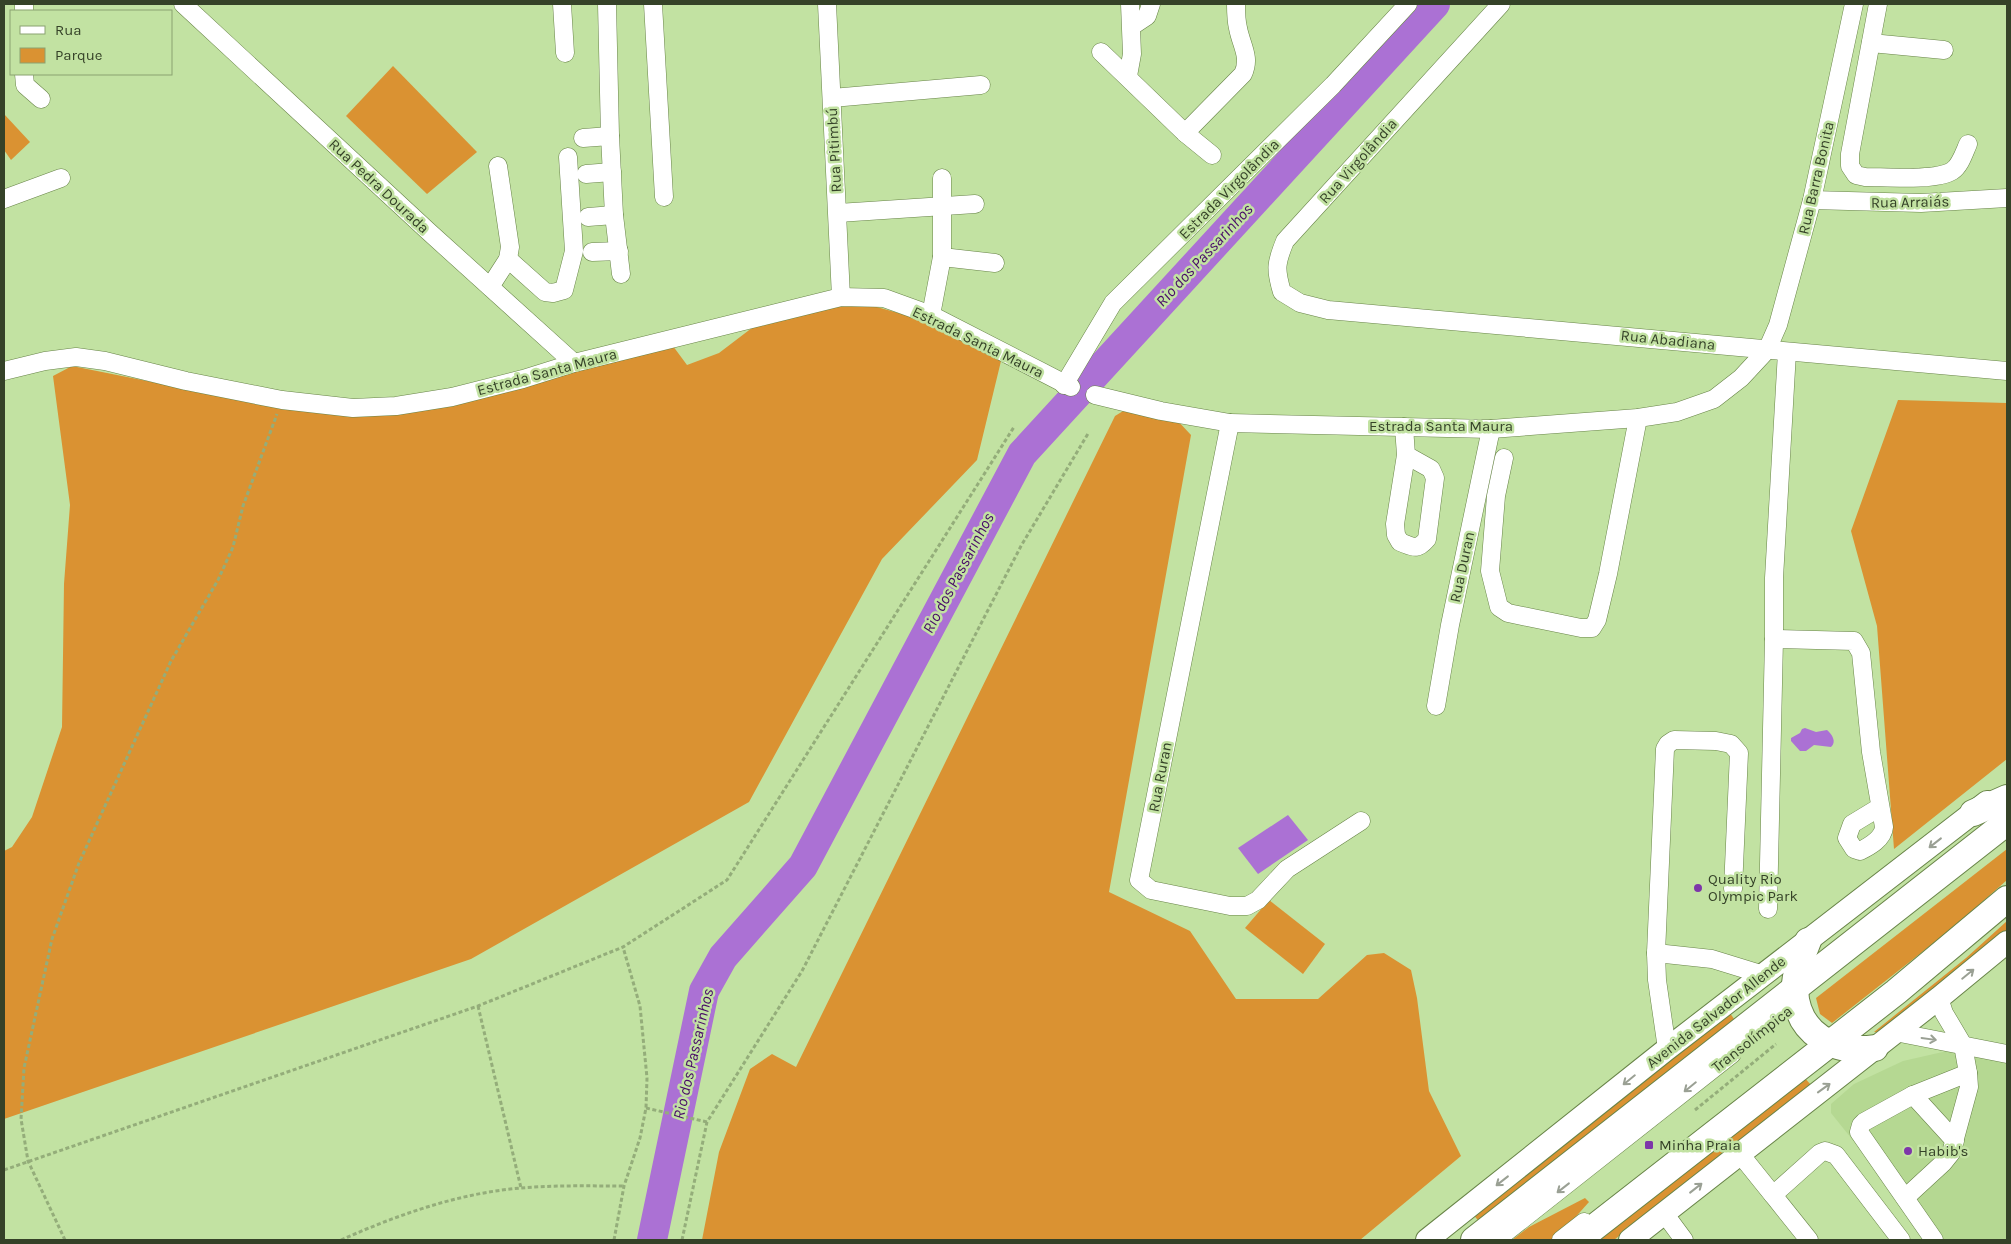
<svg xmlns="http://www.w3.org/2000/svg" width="2011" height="1244" font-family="Karla,sans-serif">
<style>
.built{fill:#b5d892}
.green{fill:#da9232}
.water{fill:#ab71d4}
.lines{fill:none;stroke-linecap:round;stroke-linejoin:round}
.river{stroke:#ab71d4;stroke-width:30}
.minor-casing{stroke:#688448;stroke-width:19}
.major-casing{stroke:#688448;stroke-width:24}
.highway-casing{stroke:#688448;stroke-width:28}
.path{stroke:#94ad7a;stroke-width:3;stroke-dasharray:4 2.5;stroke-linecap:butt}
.minor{stroke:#fff;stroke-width:18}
.major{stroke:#fff;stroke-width:22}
.highway{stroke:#fff;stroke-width:26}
.oneway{stroke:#9aa094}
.poi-dot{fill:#7d36a9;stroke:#c2e2a2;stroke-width:2}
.labels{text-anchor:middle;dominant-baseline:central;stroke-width:5;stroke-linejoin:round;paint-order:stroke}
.street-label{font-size:15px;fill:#354228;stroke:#c2e2a2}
.poi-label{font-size:15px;fill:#354228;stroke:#c2e2a2;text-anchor:start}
.water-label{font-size:16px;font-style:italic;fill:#470a67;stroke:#c2e2a2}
</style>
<rect width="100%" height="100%" fill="#c2e2a2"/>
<!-- built -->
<polygon class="built" points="1947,1051 2007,1058 2007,1240 1933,1240 1831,1113 1831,1104 1854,1084 1903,1061"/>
<!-- green -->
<g class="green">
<polygon points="393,66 477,152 427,194 346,116"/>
<polygon points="4,114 30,142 11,160 4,150"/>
<polygon points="841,297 927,321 1001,361 977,460 882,559 749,802 471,959 4,1119 4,851 12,847 32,817 62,727 64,584 70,505 53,376 72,366 222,396 368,415 670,342 687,365 719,353 769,315"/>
<polygon points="1898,400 2007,403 2007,759 1894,849 1877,626 1851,531"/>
<polygon points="1128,408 1176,419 1191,435 1109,892 1190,931 1236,999 1318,999 1367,955 1384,953 1411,970 1417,998 1429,1091 1461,1156 1360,1240 702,1240 719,1152 750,1069 772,1054 796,1067 1115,416"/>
<polygon points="2007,849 2007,880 1954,927 1832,1023 1820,1014 1816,998"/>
<polygon points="1269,900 1325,944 1303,974 1245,928"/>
<polygon points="2007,921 2007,935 1883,1033 1874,1032 1966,958"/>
<polygon points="1730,1013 1736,1022 1481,1224 1472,1213"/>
<polygon points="1803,1076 1811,1085 1614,1240 1595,1240"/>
<polygon points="1585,1198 1589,1202 1555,1240 1512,1240 1529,1227"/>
</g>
<!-- water -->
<g class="water">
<path d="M1805,728L1816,732L1827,730C1832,734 1837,742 1831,747L1814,745L1806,751H1800L1791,741V738L1800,733L1802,729Z"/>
<polygon points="1288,815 1308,840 1258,874 1238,848"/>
</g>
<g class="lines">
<!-- river -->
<polyline class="river" points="652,1240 704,991 723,957 803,866 1022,454 1435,4"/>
<defs>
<g id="minor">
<polyline points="183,4 428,231 574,363"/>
<polyline points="562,4 565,53"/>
<polyline points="607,4 610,136 614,215 621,274"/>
<polyline points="653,4 664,197"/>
<polyline points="827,4 841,297"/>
<path d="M1501,4L1285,241C1276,263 1275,269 1282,292L1300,303L1328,310L2007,371"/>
<path d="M1878,4L1850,154V166L1856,175L1865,177C1886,177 1936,181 1952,171C1960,166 1964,153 1968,144"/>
<polyline points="24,11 24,4"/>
<polyline points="1132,26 1147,16 1151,4"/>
<polyline points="1871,43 1944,50"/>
<polyline points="1101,52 1185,133 1212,155"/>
<polyline points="24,74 25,85 41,99"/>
<polyline points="1128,76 1132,54 1130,4"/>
<polyline points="832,98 981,85"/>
<path d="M1185,133L1243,74C1251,57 1241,45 1238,28C1236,20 1236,12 1236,4"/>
<polyline points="583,138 610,136"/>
<polyline points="586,174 612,172"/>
<polyline points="942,178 942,257 995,263"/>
<polyline points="4,199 61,178"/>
<polyline points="1812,200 1921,203 2007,198"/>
<polyline points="838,213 975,204"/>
<polyline points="588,217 614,215"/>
<polyline points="592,252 619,251"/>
<polyline points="508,259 545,292 553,293 564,290 574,251 568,157"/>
<polyline points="490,287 508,259 510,247 498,166"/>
<polyline points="931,315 942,257"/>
<polyline points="4,371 45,361 76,357 105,361 186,381 282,400 353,408 396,406 452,397 523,379 574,363 841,297 884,298 931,315 1071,387"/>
<polyline points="1064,385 1113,303 1333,85 1408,4"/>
<polyline points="1095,395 1161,411 1230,423 1491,429 1638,418 1677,412 1714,399 1741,378 1767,350 1778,325 1812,200 1854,4"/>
<polyline points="1230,423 1139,880 1151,890 1230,906 1247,906 1258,900 1287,869 1361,821"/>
<path d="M1404,427L1406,455L1395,524L1396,535L1400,542C1413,547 1417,551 1427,539L1435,478L1431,469L1406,455"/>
<polyline points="1504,458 1496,496 1490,571 1499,607 1508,613 1581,628 1592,628 1597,620 1608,574 1638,418"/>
<polyline points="1774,639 1774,578 1787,352"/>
<polyline points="1436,706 1450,625 1491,429"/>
<path d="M1768,909L1774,639L1854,641L1861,653L1871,752L1884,827C1883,839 1870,846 1860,851L1854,849L1847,838L1852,824L1880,807"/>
<polyline points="1656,953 1712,959 1764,975"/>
<polyline points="1895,1032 2007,1054"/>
<polyline points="1667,1049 1657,980 1656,953 1665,749 1668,744 1674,740 1716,741 1731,744 1739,753 1733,889"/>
<polyline points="1913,1095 1955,1141"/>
<polyline points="1740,1154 1773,1195 1820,1153 1825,1151 1836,1155 1901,1240"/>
<polyline points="1773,1195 1809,1240"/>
<polyline points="1905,1198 1943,1163 1951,1153 1969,1087 1968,1073 1963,1045 1944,1013 1939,998"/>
<polyline points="1664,1213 1684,1240"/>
<polyline points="1496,1240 1732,1054"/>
<polyline points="1561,1240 1584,1222"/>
<polyline points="1934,1240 1859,1132 1861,1125 1864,1122 1913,1095 1968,1073"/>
</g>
<g id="major">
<polyline points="1427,1240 1667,1049 1987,802"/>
<polyline points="1630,1240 1939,998 2007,942"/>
</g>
<g id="highway">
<polyline points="1973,813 2007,798"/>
<path d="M1808,941C1802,956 1794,974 1795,990C1797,1034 1834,1054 1875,1048"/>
<polyline points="1474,1240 2007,822"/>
<polyline points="1578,1240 1896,992 2007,899"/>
</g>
</defs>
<!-- minor casing -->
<use href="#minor" class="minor-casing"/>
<!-- major casing -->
<use href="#major" class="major-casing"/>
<!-- highway casing -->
<use href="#highway" class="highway-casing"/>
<!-- path -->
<g class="path">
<polyline points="478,1006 521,1188"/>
<polyline points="646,1108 707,1122"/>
<polyline points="1695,1110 1776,1044"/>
<polyline points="4,1170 478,1006 623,947 727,880 1014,427"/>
<polyline points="65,1240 28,1161 21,1119 24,1068 52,939 79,863 171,661 218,580 233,547 243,506 277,414"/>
<path d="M341,1240C397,1215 459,1193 521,1188C555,1185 590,1186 624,1186"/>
<polyline points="614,1240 624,1186 640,1138 646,1108 647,1078 640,1006 623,947"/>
<polyline points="682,1240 707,1122 802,971 1021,546 1089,432"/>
</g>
<!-- minor -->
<use href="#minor" class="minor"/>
<!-- major -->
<use href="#major" class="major"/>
<!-- highway -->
<use href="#highway" class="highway"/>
</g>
<!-- one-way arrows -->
<defs><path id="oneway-shaft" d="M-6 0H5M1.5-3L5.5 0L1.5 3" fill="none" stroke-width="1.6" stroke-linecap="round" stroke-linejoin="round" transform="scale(1.25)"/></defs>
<g class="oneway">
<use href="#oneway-shaft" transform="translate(1935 843) rotate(142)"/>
<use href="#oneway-shaft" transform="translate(1968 974) rotate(-39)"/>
<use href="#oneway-shaft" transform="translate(1929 1039) rotate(8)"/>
<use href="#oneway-shaft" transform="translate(1629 1080) rotate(141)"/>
<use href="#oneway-shaft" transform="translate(1690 1087) rotate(141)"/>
<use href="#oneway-shaft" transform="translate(1824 1088) rotate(-36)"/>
<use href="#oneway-shaft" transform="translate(1502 1181) rotate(142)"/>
<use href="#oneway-shaft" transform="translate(1563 1188) rotate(142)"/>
<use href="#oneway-shaft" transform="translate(1696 1188) rotate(-38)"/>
</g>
<!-- markers -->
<g class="poi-dot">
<circle cx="1698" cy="888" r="5"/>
<rect x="1644" y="1140" width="10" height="10" rx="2.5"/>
<circle cx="1908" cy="1151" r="5"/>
</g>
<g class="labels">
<!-- street labels -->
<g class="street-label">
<text transform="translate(834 150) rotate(-93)">Rua Pitimbú</text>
<text transform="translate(1358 161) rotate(-48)">Rua Virgolândia</text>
<text transform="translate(1816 178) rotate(-77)">Rua Barra Bonita</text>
<text transform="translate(379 186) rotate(43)">Rua Pedra Dourada</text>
<text transform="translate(1229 189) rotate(-45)">Estrada Virgolândia</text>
<text transform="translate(1910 202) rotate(-1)">Rua Arraiás</text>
<text transform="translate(1668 340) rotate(6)">Rua Abadiana</text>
<text transform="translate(978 342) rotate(26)">Estrada Santa Maura</text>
<text transform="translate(547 372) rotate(-15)">Estrada Santa Maura</text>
<text x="1441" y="426">Estrada Santa Maura</text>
<text transform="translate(1462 567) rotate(-78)">Rua Duran</text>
<text transform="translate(1160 777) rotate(-79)">Rua Ruran</text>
<text transform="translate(1716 1012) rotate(-38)">Avenida Salvador Allende</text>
<text transform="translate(1752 1039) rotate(-38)">Transolímpica</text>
</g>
<!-- poi labels -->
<g class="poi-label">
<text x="1708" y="879">Quality Rio<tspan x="1708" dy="17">Olympic Park</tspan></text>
<text x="1659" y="1145">Minha Praia</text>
<text x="1918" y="1151">Habib's</text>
</g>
<!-- water labels -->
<g class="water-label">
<text transform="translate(1204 255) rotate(-47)">Rio dos Passarinhos</text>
<text transform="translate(958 573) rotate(-62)">Rio dos Passarinhos</text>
<text transform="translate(693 1054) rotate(-77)">Rio dos Passarinhos</text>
</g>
</g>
<!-- border -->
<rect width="2011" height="1244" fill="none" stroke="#354228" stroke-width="10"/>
<!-- legend -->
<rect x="10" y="10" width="162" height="65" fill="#c2e2a2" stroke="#8aa271"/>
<rect x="20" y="26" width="25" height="8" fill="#ffffff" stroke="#8aa271"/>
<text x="55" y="35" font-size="15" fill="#354228">Rua</text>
<rect x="20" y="48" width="25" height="15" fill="#da9232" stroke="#8aa271"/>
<text x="55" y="60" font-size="15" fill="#354228">Parque</text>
</svg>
